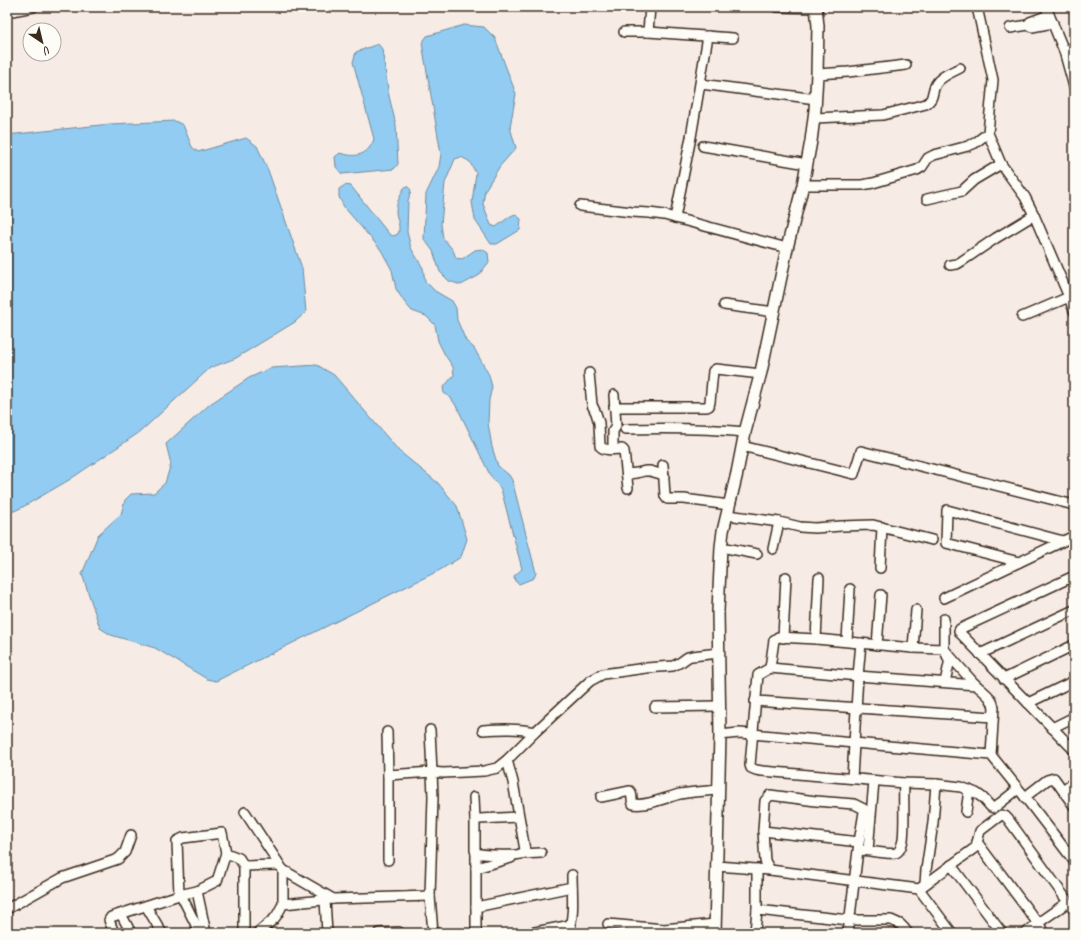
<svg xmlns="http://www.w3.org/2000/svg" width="1081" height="940" font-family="Caveat,sans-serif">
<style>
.water{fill:#92ccf2;stroke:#6f8b9d}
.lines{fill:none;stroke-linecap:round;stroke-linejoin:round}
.minor-casing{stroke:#3b2a1e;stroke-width:12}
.tertiary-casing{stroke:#3b2a1e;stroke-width:14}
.minor{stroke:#fdfcf7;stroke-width:9}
.tertiary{stroke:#fdfcf7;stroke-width:11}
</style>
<rect width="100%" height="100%" fill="#f7ebe5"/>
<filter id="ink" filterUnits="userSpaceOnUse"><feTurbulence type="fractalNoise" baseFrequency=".025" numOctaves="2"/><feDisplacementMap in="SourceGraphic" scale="8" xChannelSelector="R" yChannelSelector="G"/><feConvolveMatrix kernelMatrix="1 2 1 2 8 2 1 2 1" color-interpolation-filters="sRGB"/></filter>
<g filter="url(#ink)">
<!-- water -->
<g class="water">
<polygon points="464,25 484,27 495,38 516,94 510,127 516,148 500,166 485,190 483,204 491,225 496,227 509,217 515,214 521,219 520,230 497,244 491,244 475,220 472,202 476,173 469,161 461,157 455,159 445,183 441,224 443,238 453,250 456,258 462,259 475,250 482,249 488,253 489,262 478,276 461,285 449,281 440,272 433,251 424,239 426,194 439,167 441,154 422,43 427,36"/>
<path d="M378,44L382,49L389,96L396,125L398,164L394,169L342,174L336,167L335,157L340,153C355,158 368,156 374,139L353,62L356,52Z"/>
<polygon points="175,121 183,125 192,147 198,152 246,138 257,146 268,170 302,268 306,312 295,322 236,358 210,368 140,432 69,480 21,508 7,514 7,135 110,124"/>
<path d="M345,185L351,186L389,234L393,236L398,234C401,226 397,221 396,212C396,203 400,196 404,188L407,186L411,190L408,201L407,232L411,248L423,268L425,281L435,291L452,301L456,308L457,320L466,341L474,348L489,375L492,387L489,400L488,423L492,447L498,466L509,475L512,480L536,573L534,578L519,584L515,581L514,576L522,569L501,489L490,475L458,409L451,398L444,393L443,388L454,375L453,367L445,355L438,341L435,325L426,316L412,311L405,303L396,289L392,270L381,250L344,207L339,197V189Z"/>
<polygon points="317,365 334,375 399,451 438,483 457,506 467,539 461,557 440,570 216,681 207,679 155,648 111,635 100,628 82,574 98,535 121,514 125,500 131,494 154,493 165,483 171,464 166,444 210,404 249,378 271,368"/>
</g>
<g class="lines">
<defs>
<g id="minor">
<polyline points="777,7 816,8"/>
<polyline points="977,7 993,80 988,133 1001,164 1025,197 1034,215 1069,297 1074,311"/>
<polyline points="1046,7 1064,51 1074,87"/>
<polyline points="7,12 33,7"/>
<polyline points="1028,25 1030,22 1049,15"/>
<polyline points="1010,28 1028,25 1032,27 1053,23"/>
<polyline points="624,32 648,32 733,38"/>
<polyline points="648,32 650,7"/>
<polyline points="1064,51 1074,47"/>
<polyline points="817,74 848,72 906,65"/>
<polyline points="701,84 816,99"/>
<path d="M814,118L883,115L926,104C935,98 931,92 936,84C941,76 952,72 960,68"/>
<polyline points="703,146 807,164"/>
<polyline points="803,185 862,185 873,183 917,170 922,167 928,158 934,155 968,146 975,143 988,133"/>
<polyline points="927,199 962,191 974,180 1001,164"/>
<polyline points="580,206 632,212 649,213 664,215 787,248"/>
<polyline points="675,218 691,137 708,36"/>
<polyline points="950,265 957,264 962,261 996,238 1034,215"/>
<polyline points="724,305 774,312"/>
<polyline points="1022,317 1069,297"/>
<path d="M589,373L592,405L596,413L599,423L600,446C605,452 616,449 622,449L624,451L628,488"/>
<polyline points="614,407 707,407 709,406 710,402 713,371 716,369 761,374"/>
<path d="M625,429C665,428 705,428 745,432"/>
<polyline points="742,446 854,474 861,451 1074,505"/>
<polyline points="613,449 613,431 615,428 616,426 614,395"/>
<polyline points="663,465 665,496 667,499 684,499 729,505"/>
<polyline points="627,474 637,473 645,471 650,471 664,475"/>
<polyline points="727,515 779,522 800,527 815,528 841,526 873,525 932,540"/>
<polyline points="721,547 757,554"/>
<polyline points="773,549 779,522"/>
<polyline points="1019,562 946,543 947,510 1063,541"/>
<polyline points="880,568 882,527"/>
<polyline points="1074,576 960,629 959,631 961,634 1074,750"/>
<polyline points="944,598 1074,536"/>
<polyline points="944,619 944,649 949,660 949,664 945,682"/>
<polyline points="783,638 786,577"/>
<polyline points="816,639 819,578"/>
<polyline points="847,641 850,589"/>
<polyline points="877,645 881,595"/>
<polyline points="913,648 916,610"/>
<polyline points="980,654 1074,610"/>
<polyline points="770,668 858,676 976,685"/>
<polyline points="1004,679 1074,645"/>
<polyline points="755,701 993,717"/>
<polyline points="1028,703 1074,681"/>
<polyline points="655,707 719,706"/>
<polyline points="1052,728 1074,717"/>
<path d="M483,730C500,729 518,728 535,732"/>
<polyline points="387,732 388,775"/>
<polyline points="720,735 739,733 752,734 991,755 1025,797 1074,861"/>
<path d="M991,755L994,707C991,695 983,692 974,683C964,672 954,661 944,649L913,648L816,639L778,637L774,640L770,668L758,675L750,765L751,768L756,770L762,771L904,783L936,784L961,787L976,793L983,798L991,807L994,808L1018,789"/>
<path d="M507,760L513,782L525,850C524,851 524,852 523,853C517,857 484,855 476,853L475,850V820L479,819L519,817"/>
<polyline points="852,778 858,676 861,643"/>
<polyline points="1063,790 1074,782"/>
<polyline points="474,797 475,820"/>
<path d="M601,797L630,791C633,795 631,800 633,804C645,807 667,797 680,794C692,792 706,791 718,790"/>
<polyline points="1025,797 1047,780 1054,778 1074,806"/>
<polyline points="245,812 283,870 333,899 430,896"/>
<polyline points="966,812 969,790"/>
<polyline points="763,831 859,842"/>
<polyline points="977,842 1045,933"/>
<path d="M859,850C868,850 888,855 896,853C901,851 902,844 903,840C905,822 903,801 904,783"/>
<polyline points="868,850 874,781"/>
<polyline points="226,853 239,858 244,866 279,865"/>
<polyline points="476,853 476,933"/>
<polyline points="520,854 541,853"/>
<polyline points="388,860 388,775 432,772 430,730"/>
<polyline points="951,865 1002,933"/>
<polyline points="244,866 244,933"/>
<polyline points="717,866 770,870 919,889 952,933"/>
<polyline points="476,868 511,858"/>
<polyline points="770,870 765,861 763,831 765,801 770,795 816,801 854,804 864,809 864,812 859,842 848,933"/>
<polyline points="925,884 926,870 933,823 936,784"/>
<polyline points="919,889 976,847 980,831 1001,815 1005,816 1008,819 1074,910"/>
<polyline points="197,891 206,933"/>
<polyline points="181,895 200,933"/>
<polyline points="325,900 327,933"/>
<polyline points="283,904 283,870"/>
<polyline points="146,906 162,933"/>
<polyline points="476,907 572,887"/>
<polyline points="7,909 62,878 118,859 125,852 131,835"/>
<polyline points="757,910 849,920 891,920 900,924 904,928 908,933"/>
<polyline points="121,914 131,933"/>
<polyline points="608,924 664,929 715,924"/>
<polyline points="114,933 109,920 111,917 179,895 197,891 217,881 226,853 222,833 183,838 177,841 179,895"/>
<polyline points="257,933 274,919 277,915 283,904 333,899"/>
<polyline points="379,933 399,932"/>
<polyline points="433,933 430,896 433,797 432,772 443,773 484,771 497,768 507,760 535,732 590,681 603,674 646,668 673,666 681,662 688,657 692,656 719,653"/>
<polyline points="530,933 571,925"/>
<path d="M568,933C575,915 572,894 572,875"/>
<polyline points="755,933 757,910 757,869"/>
<polyline points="1026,933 1038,923 1068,902"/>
</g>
<polyline id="tertiary" points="715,933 720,735 718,611 721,547 723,531 737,473 745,432 761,372 787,248 803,185 811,141 815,110 817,74 818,26 816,7"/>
</defs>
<!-- minor casing -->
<use href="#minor" class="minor-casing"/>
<!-- tertiary casing -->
<use href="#tertiary" class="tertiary-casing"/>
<!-- minor -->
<use href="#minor" class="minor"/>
<!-- tertiary -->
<use href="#tertiary" class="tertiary"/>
</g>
</g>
<!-- margin -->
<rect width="1081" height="940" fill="none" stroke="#fdfcf7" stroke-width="24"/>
<rect x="12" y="12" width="1057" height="916" fill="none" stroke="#3b2a1e" stroke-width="1.5" filter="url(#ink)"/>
<!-- north arrow -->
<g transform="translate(42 42) rotate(145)"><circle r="19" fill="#fdfcf7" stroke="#afa8a0"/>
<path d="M0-3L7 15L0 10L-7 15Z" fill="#3b2a1e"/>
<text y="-6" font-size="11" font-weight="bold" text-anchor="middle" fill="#3b2a1e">U</text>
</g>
</svg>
